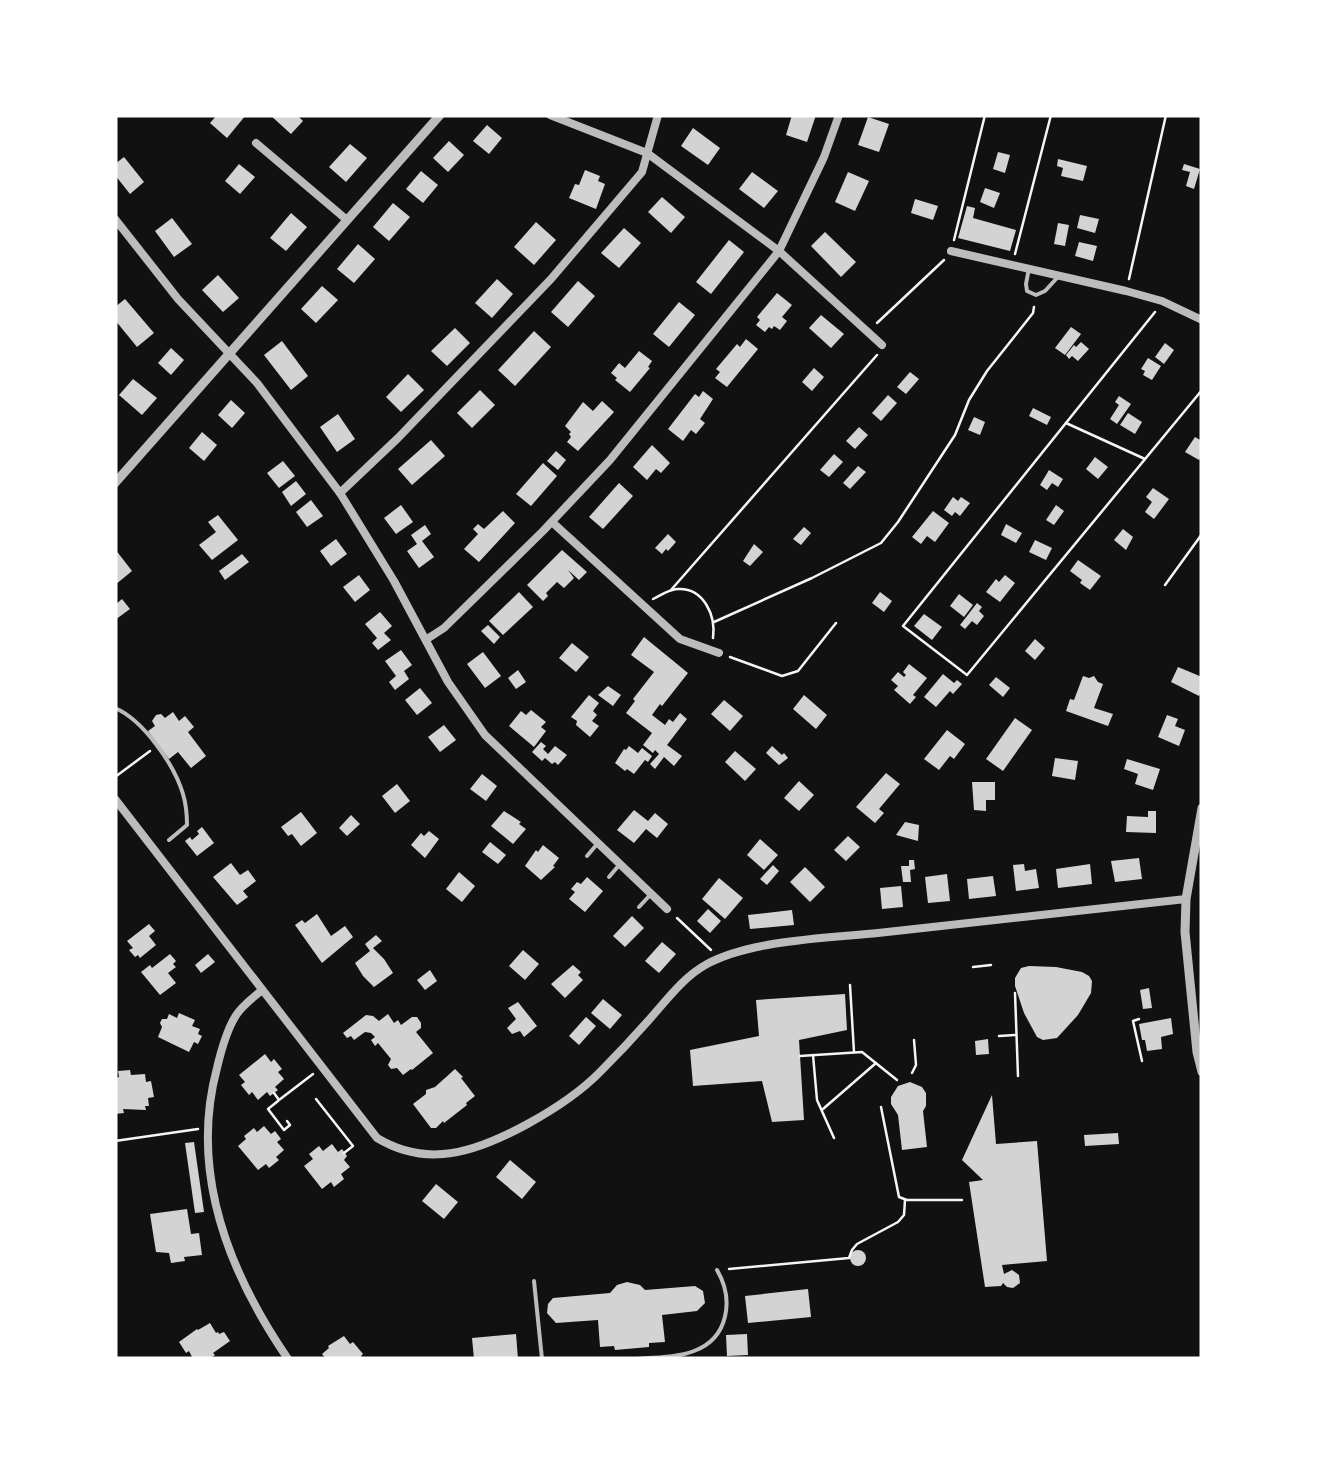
<svg xmlns="http://www.w3.org/2000/svg" width="1317" height="1474" font-family="'Space Grotesk',sans-serif">
<style>
.building{fill:#d3d3d3}
.lines{fill:none;stroke-linecap:round;stroke-linejoin:round}
.path{stroke:#f5f5f5;stroke-width:2.5}
.service{stroke:#bcbcbc;stroke-width:4}
.minor{stroke:#bcbcbc;stroke-width:8}
.tertiary{stroke:#bcbcbc;stroke-width:9}
</style>
<rect width="100%" height="100%" fill="#111"/>
<!-- building -->
<g class="building">
<polygon points="217,115 246,115 227,138 210,123"/>
<polygon points="270,115 297,115 303,121 291,134"/>
<polygon points="792,115 816,115 807,142 786,135"/>
<polygon points="868,117 889,124 879,152 858,145"/>
<polygon points="487,125 502,138 489,154 473,141"/>
<polygon points="693,128 720,148 708,165 681,146"/>
<polygon points="449,141 464,155 448,172 433,158"/>
<polygon points="350,144 367,158 346,182 329,167"/>
<polygon points="998,152 1010,155 1005,173 993,169"/>
<polygon points="124,157 144,182 130,194 115,175 115,164"/>
<polygon points="1058,159 1087,166 1083,181 1061,176 1063,168 1057,166"/>
<polygon points="239,164 255,177 240,194 225,181"/>
<polygon points="1184,164 1200,169 1194,189 1186,186 1190,172 1182,170"/>
<polygon points="585,170 600,176 598,181 605,184 596,209 569,198 575,184 579,185"/>
<polygon points="421,171 438,185 423,203 406,189"/>
<polygon points="752,172 778,191 764,208 739,189"/>
<polygon points="848,172 869,181 855,211 835,202"/>
<polygon points="985,188 1000,193 994,208 980,202"/>
<polygon points="662,197 685,217 671,233 648,212"/>
<polygon points="915,199 938,206 933,220 911,213"/>
<polygon points="393,203 410,217 389,241 373,227"/>
<polygon points="967,206 975,208 973,218 1016,230 1010,251 958,238"/>
<polygon points="291,213 307,227 286,251 270,238"/>
<polygon points="1080,215 1099,219 1095,233 1077,228"/>
<polygon points="172,218 192,244 174,257 155,231"/>
<polygon points="536,222 556,240 534,265 514,247"/>
<polygon points="1058,223 1069,225 1065,246 1054,244"/>
<polygon points="624,228 641,243 619,268 601,253"/>
<polygon points="825,232 856,262 841,277 811,246"/>
<polygon points="729,240 744,252 711,294 696,282"/>
<polygon points="1079,242 1097,246 1093,261 1075,256"/>
<polygon points="358,244 375,259 354,283 337,269"/>
<polygon points="218,275 239,298 223,312 202,290"/>
<polygon points="497,279 513,294 492,318 475,303"/>
<polygon points="578,281 595,296 568,327 551,312"/>
<polygon points="322,286 338,300 316,323 301,309"/>
<polygon points="777,293 792,305 782,317 787,321 780,330 774,326 772,329 769,327 765,332 756,325 760,320 757,317"/>
<polygon points="125,299 154,333 137,347 115,320 115,307"/>
<polygon points="679,302 695,315 669,347 653,334"/>
<polygon points="821,315 844,334 831,348 809,328"/>
<polygon points="1071,327 1081,334 1065,355 1055,348"/>
<polygon points="455,328 470,343 447,366 431,351"/>
<polygon points="534,331 551,347 515,386 498,370"/>
<polygon points="746,339 758,349 727,387 715,378 720,372 716,369 737,344 740,347"/>
<polygon points="282,341 308,376 291,390 264,355"/>
<polygon points="1081,342 1089,349 1078,361 1072,356 1069,359 1066,355 1074,345 1076,347"/>
<polygon points="1165,343 1174,350 1164,364 1155,357"/>
<polygon points="171,348 184,360 171,375 158,363"/>
<polygon points="639,351 652,361 648,367 650,368 630,392 615,380 617,378 611,373 619,363 625,368"/>
<polygon points="1148,358 1161,366 1152,380 1143,375 1145,371 1141,369"/>
<polygon points="814,368 824,377 812,391 802,382"/>
<polygon points="910,372 919,379 906,394 897,387"/>
<polygon points="408,374 424,390 401,412 386,397"/>
<polygon points="133,379 157,398 142,415 119,395"/>
<polygon points="480,390 495,405 472,428 457,413"/>
<polygon points="703,391 713,399 700,419 705,423 696,434 691,430 683,441 668,429 695,394 699,397"/>
<polygon points="888,395 897,403 881,421 872,413"/>
<polygon points="1119,396 1131,404 1117,424 1110,419 1119,405 1115,402"/>
<polygon points="231,400 245,413 232,428 218,415"/>
<polygon points="602,401 614,412 578,451 567,442 571,437 569,434 571,432 565,426 583,402 593,411"/>
<polygon points="1033,408 1051,417 1047,425 1029,416"/>
<polygon points="1128,413 1142,422 1135,434 1120,425"/>
<polygon points="338,414 355,439 337,452 320,427"/>
<polygon points="974,417 985,422 980,435 968,430"/>
<polygon points="859,427 868,435 855,449 846,441"/>
<polygon points="202,432 217,445 204,461 189,448"/>
<polygon points="1195,437 1202,441 1202,456 1199,460 1185,452"/>
<polygon points="431,440 445,456 412,485 398,469"/>
<polygon points="652,445 670,463 661,473 656,469 647,480 633,467"/>
<polygon points="556,451 566,460 558,470 547,461"/>
<polygon points="834,454 843,462 829,477 820,470"/>
<polygon points="1095,457 1108,467 1098,479 1086,469"/>
<polygon points="283,461 295,476 279,488 267,473"/>
<polygon points="543,463 557,476 531,506 516,494"/>
<polygon points="858,466 866,472 850,489 843,483"/>
<polygon points="1049,470 1063,479 1058,487 1052,483 1047,490 1040,485"/>
<polygon points="296,481 306,494 291,506 282,492"/>
<polygon points="619,483 633,496 603,529 589,517"/>
<polygon points="1153,488 1169,499 1154,519 1145,512 1152,502 1146,497"/>
<polygon points="953,497 958,501 961,497 970,503 960,516 955,512 952,516 944,510"/>
<polygon points="311,500 323,516 307,527 296,512"/>
<polygon points="401,505 413,522 396,534 384,518"/>
<polygon points="1056,505 1064,511 1054,525 1046,520"/>
<polygon points="503,511 515,523 479,562 464,549 478,534 473,529 478,524 484,529"/>
<polygon points="933,511 949,523 935,542 927,536 921,544 912,537"/>
<polygon points="218,515 238,540 212,560 199,545 216,532 208,522"/>
<polygon points="1006,524 1022,533 1016,543 1001,535"/>
<polygon points="425,525 431,534 422,541 434,557 419,568 407,551 417,544 411,535"/>
<polygon points="804,527 811,533 801,545 793,539"/>
<polygon points="1123,529 1133,537 1126,550 1114,540"/>
<polygon points="668,534 676,542 668,551 666,549 662,554 655,548"/>
<polygon points="336,539 347,554 331,566 320,551"/>
<polygon points="1035,540 1052,548 1046,560 1029,552"/>
<polygon points="754,544 763,552 750,566 743,561"/>
<polygon points="115,549 132,571 115,585"/>
<polygon points="562,550 587,572 579,580 568,570 574,578 564,588 557,582 546,593 548,596 543,601 527,585"/>
<polygon points="242,554 249,562 225,580 219,571"/>
<polygon points="1078,560 1101,576 1090,590 1080,583 1082,580 1070,571"/>
<polygon points="359,575 370,590 355,602 343,587"/>
<polygon points="1005,575 1015,583 1000,602 986,592 996,579 999,582"/>
<polygon points="519,592 533,607 503,635 489,621"/>
<polygon points="880,592 892,601 884,612 872,603"/>
<polygon points="959,594 973,605 964,617 950,606"/>
<polygon points="122,599 130,609 115,620 115,605"/>
<polygon points="977,603 982,607 979,611 984,616 977,625 972,621 965,629 960,625"/>
<polygon points="380,612 392,626 384,633 391,640 378,650 372,643 377,638 365,624"/>
<polygon points="924,614 942,627 932,640 914,626"/>
<polygon points="488,625 500,637 494,644 481,631"/>
<polygon points="644,637 688,673 662,706 660,704 652,715 665,725 669,719 673,722 680,713 687,719 667,745 682,756 674,766 664,757 655,769 650,764 659,754 655,750 653,753 643,745 652,733 626,713 635,701 633,699 654,672 631,655"/>
<polygon points="1035,639 1045,648 1035,660 1025,651"/>
<polygon points="572,643 589,657 576,672 559,658"/>
<polygon points="401,650 412,665 404,671 409,679 395,690 389,682 396,676 385,661"/>
<polygon points="483,652 501,676 485,688 467,664"/>
<polygon points="909,664 927,678 913,695 916,697 910,704 894,690 898,686 891,680 898,672 904,677 906,675 903,672"/>
<polygon points="1178,667 1202,677 1202,690 1199,696 1171,682"/>
<polygon points="518,670 526,682 516,689 508,678"/>
<polygon points="943,674 954,683 957,680 962,684 953,694 950,691 936,707 924,697"/>
<polygon points="1083,676 1089,678 1094,676 1098,682 1103,684 1094,708 1113,714 1108,726 1066,711 1070,699 1074,700"/>
<polygon points="996,677 1010,688 1003,697 989,685"/>
<polygon points="608,686 621,695 613,706 598,695"/>
<polygon points="420,688 432,703 417,715 405,700"/>
<polygon points="589,695 599,703 593,711 597,715 592,721 599,726 590,737 576,725 577,721 571,717"/>
<polygon points="804,695 827,715 816,729 793,709"/>
<polygon points="724,700 743,716 730,731 711,714"/>
<polygon points="531,710 546,722 541,727 546,731 534,747 509,726 521,711 526,715"/>
<polygon points="173,712 179,721 185,716 194,727 188,732 206,756 191,768 178,752 169,759 148,731 155,726 152,721 156,715 161,714 165,718"/>
<polygon points="1167,715 1178,719 1175,726 1185,730 1179,746 1158,737"/>
<polygon points="1015,718 1032,730 1003,771 986,759"/>
<polygon points="444,725 456,740 440,752 428,737"/>
<polygon points="947,730 965,744 954,759 950,756 939,770 924,759"/>
<polygon points="541,742 546,746 543,749 548,754 555,746 567,755 558,765 555,762 552,764 545,758 542,761 532,752"/>
<polygon points="629,746 638,753 642,748 652,756 648,762 645,760 634,774 627,769 625,771 615,763 624,749 626,750"/>
<polygon points="772,746 782,755 784,753 788,758 779,765 766,753"/>
<polygon points="735,751 756,769 745,781 725,762"/>
<polygon points="1055,758 1078,761 1075,780 1052,776"/>
<polygon points="1127,759 1160,769 1153,790 1135,784 1138,774 1124,769"/>
<polygon points="886,773 900,784 879,809 884,813 875,823 856,807"/>
<polygon points="482,774 497,786 486,801 470,789"/>
<polygon points="799,781 814,795 799,811 784,798"/>
<polygon points="972,782 995,782 995,800 986,800 986,811 974,810"/>
<polygon points="397,784 410,801 395,813 382,796"/>
<polygon points="634,810 648,821 655,813 668,824 657,838 646,829 634,843 617,830"/>
<polygon points="504,811 521,822 519,824 526,829 513,844 491,826"/>
<polygon points="1148,811 1156,811 1156,833 1126,832 1127,816 1148,817"/>
<polygon points="301,812 317,833 301,846 292,834 288,836 281,827"/>
<polygon points="351,815 360,824 347,836 339,828"/>
<polygon points="905,822 919,825 918,841 896,835"/>
<polygon points="202,827 214,843 197,856 185,841 190,837 192,840 199,834 197,831"/>
<polygon points="429,831 439,839 425,858 411,845 421,833 424,836"/>
<polygon points="848,836 860,847 846,861 834,850"/>
<polygon points="760,839 778,855 764,870 747,855"/>
<polygon points="490,842 506,855 498,864 482,852"/>
<polygon points="543,845 559,858 553,866 555,867 541,880 525,866 536,850 538,852"/>
<polygon points="1139,858 1142,879 1115,882 1111,861"/>
<polygon points="909,860 914,860 915,869 910,870 911,882 903,882 901,866 909,866"/>
<polygon points="231,863 240,875 248,870 256,881 243,891 248,897 237,905 213,877"/>
<polygon points="1024,864 1025,871 1036,869 1039,888 1016,891 1013,865"/>
<polygon points="1090,864 1092,884 1058,888 1056,869"/>
<polygon points="773,865 779,871 767,885 760,879"/>
<polygon points="805,867 825,887 810,902 790,882"/>
<polygon points="459,872 475,886 462,902 446,889"/>
<polygon points="947,874 950,901 928,903 925,877"/>
<polygon points="993,876 996,896 969,899 967,879"/>
<polygon points="587,877 603,891 585,912 569,899 575,892 571,889 577,882 581,884"/>
<polygon points="719,878 743,898 725,919 702,899"/>
<polygon points="901,886 903,907 882,909 880,888"/>
<polygon points="708,909 721,921 710,933 697,921"/>
<polygon points="792,910 794,925 750,929 748,915"/>
<polygon points="317,914 331,936 345,926 353,937 322,963 295,925 302,920 305,923"/>
<polygon points="632,916 644,928 625,947 613,936"/>
<polygon points="149,924 155,931 149,936 156,945 140,958 138,955 135,957 129,950 133,948 127,941"/>
<polygon points="376,935 382,941 373,948 384,959 393,973 374,987 363,976 355,963 370,951 365,944"/>
<polygon points="662,942 676,954 659,973 645,961"/>
<polygon points="523,950 539,964 525,980 509,966"/>
<polygon points="170,954 176,961 173,964 176,967 168,973 176,983 160,995 141,972 150,965 152,968"/>
<polygon points="208,954 215,962 201,973 195,965"/>
<polygon points="573,965 581,972 578,975 583,980 565,998 551,984"/>
<polygon points="1029,966 1056,967 1082,972 1089,976 1092,981 1091,993 1078,1015 1057,1038 1043,1040 1037,1037 1024,1013 1015,986 1015,978 1021,968"/>
<polygon points="430,970 437,981 425,990 417,980"/>
<polygon points="1149,988 1152,1008 1143,1009 1140,990"/>
<polygon points="845,994 847,1030 799,1040 804,1120 772,1122 762,1081 693,1086 690,1050 759,1036 756,1000"/>
<polygon points="603,999 622,1015 610,1029 591,1013"/>
<polygon points="518,1002 537,1026 524,1037 520,1031 512,1034 507,1028 516,1019 508,1008"/>
<polygon points="179,1013 195,1020 192,1026 200,1029 198,1034 202,1036 198,1044 194,1042 189,1052 158,1037 162,1027 160,1023 162,1019 167,1019 169,1014 177,1018"/>
<polygon points="388,1014 394,1023 398,1020 401,1025 412,1017 417,1017 421,1023 421,1028 416,1032 433,1053 412,1070 411,1069 403,1075 397,1068 391,1069 388,1065 391,1059 378,1043 375,1046 371,1040 375,1037 371,1033 365,1032 354,1040 351,1036 347,1038 343,1033 366,1015 373,1016 379,1021"/>
<polygon points="586,1017 596,1026 579,1045 569,1036"/>
<polygon points="1171,1018 1173,1034 1161,1037 1162,1049 1147,1051 1145,1040 1142,1040 1139,1024"/>
<polygon points="988,1039 989,1054 976,1055 975,1041"/>
<polygon points="265,1054 271,1062 274,1059 282,1069 278,1072 284,1079 275,1087 278,1090 270,1096 267,1092 258,1100 252,1092 249,1095 241,1085 245,1082 239,1075"/>
<polygon points="455,1069 463,1077 461,1078 475,1096 466,1103 467,1105 444,1123 443,1121 436,1128 431,1128 413,1104 426,1094 426,1090 435,1087"/>
<polygon points="130,1070 131,1075 145,1074 146,1082 151,1081 154,1097 148,1098 149,1106 145,1106 146,1110 123,1109 124,1113 115,1114 115,1078 119,1077 118,1071"/>
<polygon points="910,1082 922,1087 926,1093 926,1106 923,1111 927,1147 902,1150 898,1115 891,1104 891,1097 898,1086"/>
<polygon points="992,1095 996,1144 1037,1141 1047,1261 1002,1265 1004,1274 1012,1270 1019,1275 1020,1283 1013,1288 1007,1287 1003,1283 1001,1286 985,1287 969,1182 983,1180 962,1160"/>
<polygon points="264,1126 271,1134 275,1131 281,1139 277,1142 284,1150 276,1157 279,1160 269,1168 266,1164 258,1170 238,1146 246,1139 244,1136 254,1128 257,1132"/>
<polygon points="1118,1133 1119,1144 1085,1146 1084,1135"/>
<polygon points="194,1142 204,1212 195,1213 185,1143"/>
<polygon points="332,1144 338,1152 342,1149 347,1156 344,1160 350,1167 341,1174 344,1179 334,1187 331,1182 322,1189 304,1166 313,1159 309,1154 319,1146 323,1151"/>
<polygon points="510,1160 536,1182 522,1199 496,1177"/>
<polygon points="436,1184 458,1202 444,1219 422,1201"/>
<polygon points="187,1209 191,1234 199,1233 202,1255 184,1257 185,1261 171,1263 169,1253 156,1252 150,1214"/>
<circle cx="858" cy="1258" r="8"/>
<polygon points="627,1282 640,1285 645,1290 695,1286 703,1291 705,1303 697,1311 662,1315 665,1342 649,1343 649,1347 615,1350 614,1346 600,1347 598,1320 556,1323 547,1313 548,1304 553,1298 610,1293 617,1285"/>
<polygon points="808,1289 811,1317 748,1323 745,1296"/>
<polygon points="210,1323 216,1333 218,1332 219,1334 224,1332 230,1341 213,1353 215,1355 209,1359 205,1357 193,1359 189,1351 186,1353 179,1342 197,1329 198,1330"/>
<polygon points="516,1334 518,1359 474,1359 472,1338"/>
<polygon points="747,1334 748,1355 727,1356 726,1335"/>
<polygon points="344,1336 350,1344 353,1342 363,1354 361,1356 363,1359 326,1359 322,1354 329,1348 328,1346"/>
</g>
<g class="lines">
<!-- path -->
<g class="path">
<polyline points="954,240 985,115"/>
<polyline points="1015,254 1051,115"/>
<polyline points="1129,279 1166,115"/>
<polyline points="1155,312 903,626 967,675 1202,390"/>
<polyline points="877,323 944,260"/>
<polyline points="1066,423 1145,459"/>
<polyline points="1165,585 1202,534"/>
<polyline points="671,590 877,355"/>
<path d="M653,599C661,595 668,590 677,589C704,587 716,616 713,638"/>
<polyline points="714,622 812,578 881,543 898,522 955,435 969,400 987,371 1033,313 1034,307"/>
<polyline points="730,657 782,676 798,671 836,623"/>
<polyline points="115,777 150,751"/>
<polyline points="677,918 711,950"/>
<polyline points="973,967 991,965"/>
<polyline points="850,985 854,1052"/>
<polyline points="1015,993 1018,1076"/>
<polyline points="1139,1019 1133,1021 1142,1061"/>
<polyline points="999,1036 1015,1035"/>
<polyline points="813,1055 817,1100 834,1138"/>
<polyline points="800,1056 862,1052 897,1080"/>
<polyline points="912,1073 916,1065 914,1040"/>
<polyline points="274,1093 279,1100 313,1074"/>
<polyline points="316,1099 353,1146 344,1153"/>
<polyline points="278,1101 268,1109 284,1130 290,1125 287,1121"/>
<polyline points="881,1107 899,1197 907,1200 962,1200"/>
<polyline points="823,1109 876,1063"/>
<polyline points="115,1141 198,1129"/>
<polyline points="729,1269 849,1258 852,1250 857,1244 898,1222 904,1215 905,1200"/>
</g>
<!-- service -->
<g class="service">
<polyline points="1029,268 1026,284 1027,291 1036,295 1045,291 1057,278"/>
<path d="M115,708C143,720 174,764 183,794C186,804 187,815 187,825L169,840"/>
<polyline points="587,856 598,843"/>
<polyline points="609,877 620,864"/>
<polyline points="639,907 651,894"/>
<polyline points="534,1281 542,1359"/>
<path d="M637,1359C655,1357 677,1358 694,1351C729,1338 734,1299 717,1270"/>
</g>
<!-- minor -->
<g class="minor">
<polyline points="550,115 647,153 779,251 882,345"/>
<polyline points="256,143 347,220"/>
<polyline points="115,219 178,299 257,383 340,493 394,581 448,682 485,735 667,909"/>
<polyline points="951,251 1126,291 1162,301 1202,320"/>
<polyline points="340,493 398,438 551,279 642,172 658,115"/>
<polyline points="552,522 680,639 719,653"/>
<polyline points="427,639 444,628 543,531 610,460 779,251 824,157 839,115"/>
<path d="M115,799L377,1138C397,1150 419,1156 443,1154C490,1151 568,1105 601,1071C617,1055 633,1038 648,1021C666,1001 683,977 707,964C751,940 828,938 878,933C981,922 1083,910 1186,899"/>
<path d="M262,990C253,998 241,1006 235,1017C226,1032 221,1051 217,1068C189,1172 229,1273 288,1359"/>
</g>
<!-- tertiary -->
<g class="tertiary">
<polyline points="115,483 440,115"/>
<polyline points="1202,808 1186,899 1185,932 1197,1052 1202,1072"/>
</g>
</g>
<!-- border -->
<rect width="1317" height="1474" fill="none" stroke="#ffffff" stroke-width="235"/>
</svg>
